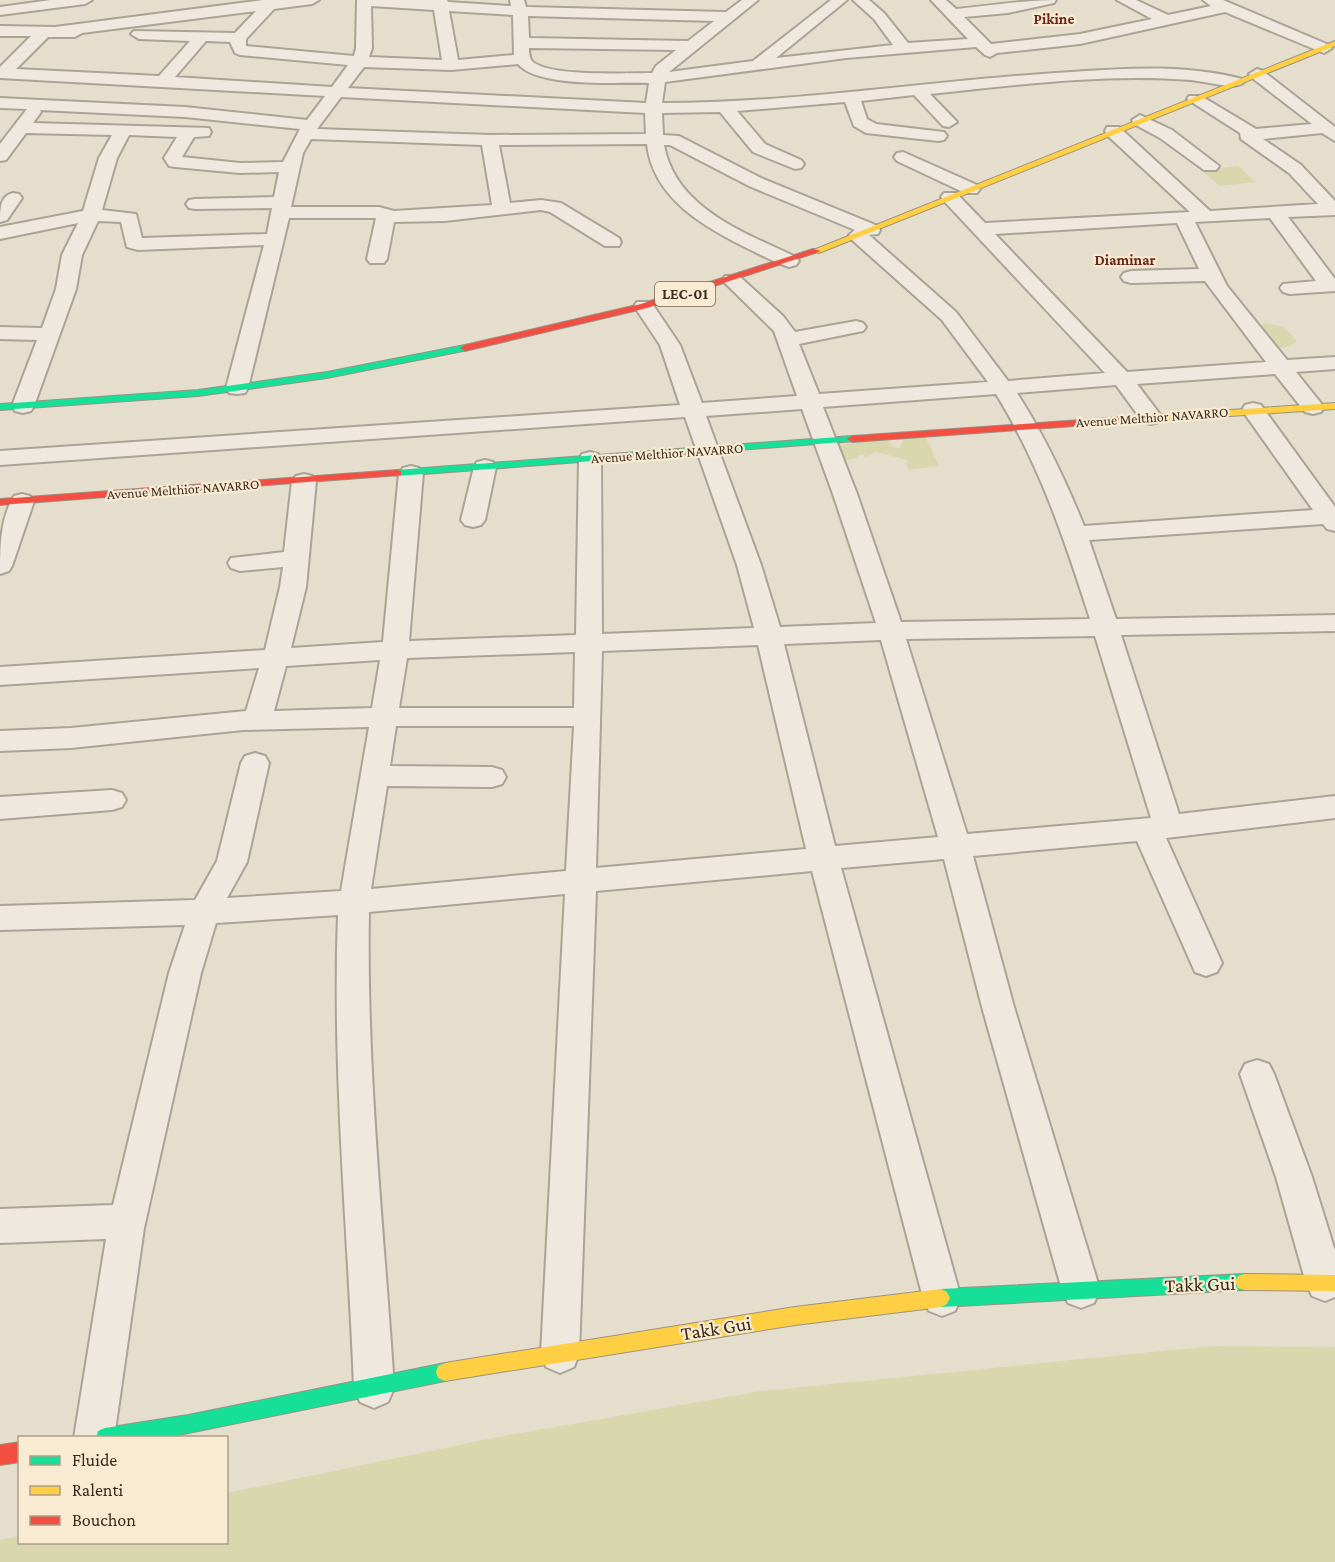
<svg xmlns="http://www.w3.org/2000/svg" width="1335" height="1562" font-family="'Crimson Pro',serif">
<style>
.green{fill:#d8d7ae}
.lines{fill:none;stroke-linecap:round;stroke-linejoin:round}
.street-casing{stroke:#aba396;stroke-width:4}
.fast-casing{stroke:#9b9285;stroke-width:2}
.slow-casing{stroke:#9b9285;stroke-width:2}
.jam-casing{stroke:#9b9285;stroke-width:2}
.street{fill:#eee8df;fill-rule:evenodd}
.fast{fill:#16e098;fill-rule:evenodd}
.slow{fill:#ffcf43;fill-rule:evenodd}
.jam{fill:#f24e42;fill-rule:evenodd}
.labels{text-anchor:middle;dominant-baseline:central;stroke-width:4.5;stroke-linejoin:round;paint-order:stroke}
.far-street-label{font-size:14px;fill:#3b2a1d;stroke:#f8ebd2}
.far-neighbourhood-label{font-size:15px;font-weight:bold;fill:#6c2619;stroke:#f8ebd2}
.shield{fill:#f8ebd2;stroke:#746453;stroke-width:1.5}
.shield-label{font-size:15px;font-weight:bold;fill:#3b2a1d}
.near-street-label{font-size:20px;fill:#3b2a1d;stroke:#f8ebd2}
</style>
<rect width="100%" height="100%" fill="#e6decc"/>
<!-- green -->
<g class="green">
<polygon points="1238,166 1256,182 1220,186 1201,170"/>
<polygon points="1266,323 1284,327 1297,341 1288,347 1267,349 1254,328"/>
<polygon points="925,436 939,466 909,470 906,463 908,460 876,452 866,457 861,454 854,459 837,461 832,446 886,438 892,447 900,448 904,438"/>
<polygon points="1213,1346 1335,1347 1335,1562 0,1562 0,1540 19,1536 20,1542 226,1542 227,1493 498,1437 761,1391"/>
</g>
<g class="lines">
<defs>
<g id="street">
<polygon points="51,0 92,0 85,4 0,15 0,7"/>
<path d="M263,0H319L312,4L274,9L246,39V46L354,56L356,48L357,0H447L448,2L511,6L510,0H524L526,7L726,12L742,0H758L669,72L753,61L831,0H847L776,58L893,45L874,19L853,0H869L884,13L908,43L968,39L931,0H946L956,9C989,6 1023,0 1056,0L1054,3L1008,13L964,17L991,44L1080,34L1152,19L1117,0H1136L1168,15L1211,6L1203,0H1223L1329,45L1332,48L1324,53L1319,51L1225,12L1080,44L997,53L990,57L985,55L976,47L846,58L665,82L662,103C790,103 916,83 1042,74C1108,70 1177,62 1242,79L1244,82C1237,91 1203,81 1191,80C1107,73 1015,85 930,94L957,122L949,127L943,126L914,95L861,101L867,119L876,124L944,132L947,136L944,140L938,141L866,133L854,126L845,102L737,111L765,144L801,160L804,164L801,168L795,169L753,152L720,112L662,113L663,135L679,136L761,178L878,226L880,230L878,234L869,235L956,312L1008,381L1105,373L944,201L941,197L944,193H956L985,223L1190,212L1107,135L1105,131L1107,127H1119L1210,211L1318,204L1289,173L1241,139L1240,133L1187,99L1189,96H1201L1256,129L1312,124L1251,77L1249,74L1257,69L1263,71L1335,127V141L1322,133L1263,139L1301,165L1335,201V215L1288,217L1335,279V291L1290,294L1283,292L1280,288L1283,284L1316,281L1270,218L1195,222L1227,286L1287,360L1335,357V369L1296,372L1324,407L1321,412L1313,414L1305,412L1275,374L1137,384L1162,417L1159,422L1151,424L1143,422L1116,385L1017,393C1044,435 1065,479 1084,526L1313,510L1242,410L1245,405L1253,403L1261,405L1335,507V531L1327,529L1323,524L1089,540L1116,619L1335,615V631L1121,635L1179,814L1335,796V818L1166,838L1222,963L1217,972L1206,976L1195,972L1137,841L973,856L1014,1007L1100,1290L1094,1303L1081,1308L1068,1303L1062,1290L982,1007L944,859L841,868L961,1298L955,1311L942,1316L929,1311L923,1298L812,871L596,891L579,1354L574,1367L560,1373L546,1367L541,1354L565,894L369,912C366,1071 384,1230 394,1388L388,1402L374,1408L360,1402L354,1388C348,1231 332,1072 338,915L216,923L201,973L144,1228L114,1438H74L106,1239L0,1243V1209L113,1205L169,973L185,925L0,930V906L195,900L217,861L241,763L245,756L255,753L265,756L269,763L247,862L227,898L341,891L369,727L243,730L71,748L0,751V731L71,728L246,711L259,668L0,685V667L265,650L280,587L283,567L240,571L231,568L228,563L231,558L284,552L292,481L296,476L304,474L312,476L316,481L306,587L291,648L383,642L399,473L403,468L411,466L419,468L423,473L409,641L576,635L579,459L582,454L590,452L598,454L601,459L602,634L754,628L737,565L685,417L0,465V451L680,405L660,345L634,306L637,302H651L680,345L702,403L797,396L774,331L722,280L725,276H739L783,316L795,332L856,321L863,323L866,327L863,331L799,344L819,394L988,382L942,320L851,239L849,235L855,230L749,186L670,145H664C675,208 745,233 796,257L799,261L796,265L789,267C776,263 763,256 751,250C706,228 653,199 647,144L499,145L510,203L541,200L561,203L619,238L621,242L619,246H605L550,212L541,210L445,221L394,222L387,259L384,263H370L367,259L376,218H289L248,388L245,393L237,394L229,393L226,388L264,245L138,250L127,247L121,222L98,221L82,255L76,289L34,406L31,411L23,413L15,411L12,406L37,340L0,339V327L42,328L56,289L62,255L78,223L0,239V227L83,211L99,158L112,135L26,133L6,160L0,161V144L27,109L0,108V98L185,107L307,120L325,96L0,78V67L31,36H0V26L55,27ZM371,6L434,10L442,60L369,57L372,48ZM256,11L235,33L134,31L131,34L139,39L190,41L159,76L16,69L48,37H75L82,33ZM449,11L513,15L514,55L458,60ZM528,16L714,21L688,41L529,38ZM206,41L230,42L235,53L240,55L348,65L332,87L175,77ZM529,48L676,50L656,66L652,73C628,73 547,77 532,61C529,57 529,52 529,48ZM518,64C538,88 618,82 649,83L646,103L348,88L364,67L451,70ZM341,97L645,113L646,134L490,135L317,129ZM40,110L185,117L300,129L283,162L240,163L182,157L194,137L209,136L211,132L209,128L33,123L41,112ZM129,135L177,137L164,158L169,166L175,167L240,173L279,172L274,197L195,199L189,200L186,204L189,208L195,209L272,208L267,234L142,238L136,214L102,210L117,158ZM311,139L482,145L492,205L394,211L379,207H291L303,153ZM1177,223L1199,269L1131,271L1124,273L1121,277L1124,281L1131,283L1205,281L1266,362L1127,372L995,234ZM996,394C1040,465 1065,541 1090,619L901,622L857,494L823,407ZM802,409L833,494L876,623L780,627L761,565L706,416ZM1095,636L1151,818L967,834L906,639ZM881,640L938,837L835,846L784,644ZM758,645L806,849L596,868L602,651ZM575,652L574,708H399L407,658ZM380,660L372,708L274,711L286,666ZM396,726H574L566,871L371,889L387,786L492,787L502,784L506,777L502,770L492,767L390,766Z"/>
<polygon points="1140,115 1172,130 1219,166 1216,170 1204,170 1160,138 1134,124 1132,120"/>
<polygon points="903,152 977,185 980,189 977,193 965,193 897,161 894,157 897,153"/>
<path d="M13,193L19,194L22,198L7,220L0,222C0,209 0,196 13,193Z"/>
<polygon points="485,460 493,462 496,467 485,520 481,525 473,527 465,525 461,520 474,467 477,462"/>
<path d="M22,494L30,496L34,501L12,566L9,571L0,574C0,547 0,519 14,496Z"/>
<polygon points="112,790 122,793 126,800 122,807 112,810 0,819 0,797"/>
<polygon points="1257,1060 1269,1064 1274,1074 1312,1177 1335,1251 1335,1297 1325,1301 1312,1296 1306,1283 1276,1177 1240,1074 1245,1064"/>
</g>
<g id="fast">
<polygon points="465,345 468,346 468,350 327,378 198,396 0,410 0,404 198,390 327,372"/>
<polygon points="852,436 857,439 856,441 397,476 392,473 397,470"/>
<polygon points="1244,1274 1250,1276 1253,1282 1250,1288 1244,1290 941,1307 935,1304 932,1298 935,1292 941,1289"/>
<polygon points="445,1363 452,1366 454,1372 452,1378 445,1381 164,1438 96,1438 98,1431 105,1428 188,1415"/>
</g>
<g id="slow">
<polygon points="1335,41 1335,46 819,253 811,251"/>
<polygon points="1335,403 1335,409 1153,421 1148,418 1153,415"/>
<polygon points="1244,1274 1335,1275 1335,1291 1244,1290 1238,1288 1235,1282 1238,1276"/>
<polygon points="941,1289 947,1292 950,1298 947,1304 941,1307 795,1325 445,1381 438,1378 436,1372 438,1366 445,1363 795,1307"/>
</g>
<g id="jam">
<polygon points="813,249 821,251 647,308 465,351 460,348 465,345 641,304"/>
<polygon points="1153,415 1157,416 1157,420 852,442 847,439 852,436"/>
<polygon points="397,470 401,471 401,475 0,505 0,499"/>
<polygon points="20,1442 20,1462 0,1465 0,1445"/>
</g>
</defs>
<!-- street casing -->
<use href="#street" class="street-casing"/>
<!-- fast casing -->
<use href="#fast" class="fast-casing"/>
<!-- slow casing -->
<use href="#slow" class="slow-casing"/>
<!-- jam casing -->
<use href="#jam" class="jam-casing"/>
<!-- street -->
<use href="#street" class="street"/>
<!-- fast -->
<use href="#fast" class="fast"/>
<!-- slow -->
<use href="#slow" class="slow"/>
<!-- jam -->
<use href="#jam" class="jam"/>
</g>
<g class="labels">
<!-- far-street labels -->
<g class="far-street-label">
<text transform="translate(1152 417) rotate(-4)">Avenue Melthior NAVARRO</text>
<text transform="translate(667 453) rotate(-4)">Avenue Melthior NAVARRO</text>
<text transform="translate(183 489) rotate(-4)">Avenue Melthior NAVARRO</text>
</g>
<!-- far-neighbourhood labels -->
<g class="far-neighbourhood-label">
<text x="1054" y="19">Pikine</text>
<text x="1125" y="260">Diaminar</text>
</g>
<!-- shield labels -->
<rect class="shield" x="655" y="282" width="60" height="24" rx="4.5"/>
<g class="shield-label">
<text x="685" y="294">LEC-01</text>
</g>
<!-- near-street labels -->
<g class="near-street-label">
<text transform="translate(1200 1284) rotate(-2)">Takk Gui</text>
<text transform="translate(716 1328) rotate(-9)">Takk Gui</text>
</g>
</g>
<!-- legend -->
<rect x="18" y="1436" width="210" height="108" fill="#f8ebd2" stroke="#ac9e8a" stroke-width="1.5"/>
<rect x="30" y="1456" width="30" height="9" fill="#16e098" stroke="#ac9e8a" stroke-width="1.5"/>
<text x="72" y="1466" font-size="18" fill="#3b2a1d">Fluide</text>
<rect x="30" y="1486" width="30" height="9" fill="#ffcf43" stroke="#ac9e8a" stroke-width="1.5"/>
<text x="72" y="1496" font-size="18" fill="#3b2a1d">Ralenti</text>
<rect x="30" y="1516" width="30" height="9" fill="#f24e42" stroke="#ac9e8a" stroke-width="1.5"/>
<text x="72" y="1526" font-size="18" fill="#3b2a1d">Bouchon</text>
</svg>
